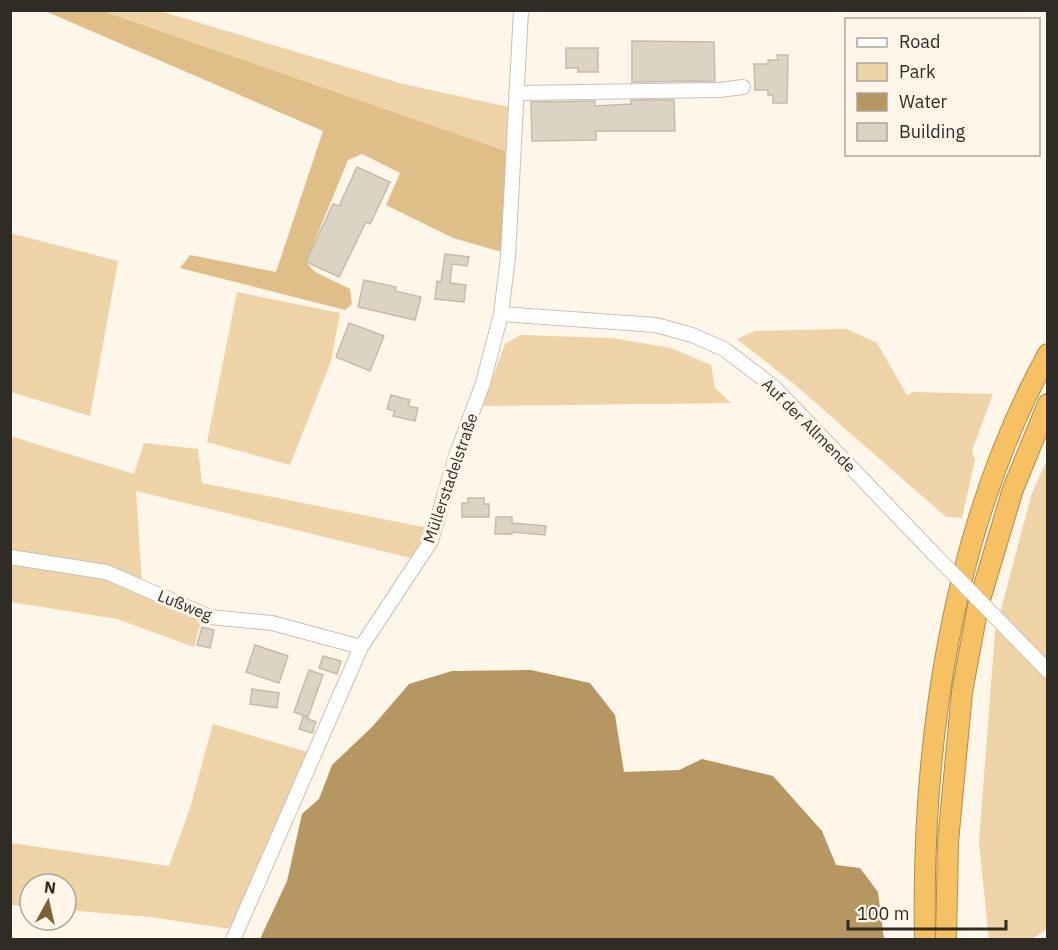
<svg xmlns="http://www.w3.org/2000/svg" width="1058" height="950" font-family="'IBM Plex Sans',sans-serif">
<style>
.green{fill:#eed3a7}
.forest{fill:#dfbe88}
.water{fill:#b69762}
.building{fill:#ddd3c3;stroke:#c5bbac;stroke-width:1.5}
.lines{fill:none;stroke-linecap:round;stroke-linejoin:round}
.minor-casing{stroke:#cbc1b2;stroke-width:16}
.highway-casing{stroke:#b08c4d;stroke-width:22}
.minor{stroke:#fff;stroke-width:14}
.highway{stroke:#f6c163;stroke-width:20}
.minor-bridge-casing{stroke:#cbc1b2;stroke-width:16;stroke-linecap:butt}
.minor-bridge{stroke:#fff;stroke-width:14}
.labels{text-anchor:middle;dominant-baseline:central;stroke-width:6;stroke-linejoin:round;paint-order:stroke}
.street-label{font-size:16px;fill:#2f2b25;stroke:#fef6e9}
</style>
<rect width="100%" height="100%" fill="#fef6e9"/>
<!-- green -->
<g class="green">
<polygon points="103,11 160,11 403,84 509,107 506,151"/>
<polygon points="10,233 118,261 90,416 11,392"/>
<polygon points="237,292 340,313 331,361 290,465 207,442"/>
<polygon points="847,329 877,343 907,395 913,392 993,394 972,451 975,459 962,518 946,517 794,384 737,339 755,331"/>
<polygon points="520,335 612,338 671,348 711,365 715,388 731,403 482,406 505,344"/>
<polygon points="10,436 134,474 144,443 198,449 202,483 433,529 415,559 136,491 142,584 11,553"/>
<polygon points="1047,460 1047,929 1032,939 989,940 979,842 995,632 1032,493"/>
<polygon points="10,562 120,582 201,621 194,647 117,619 11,602"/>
<polygon points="213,724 311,753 231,929 150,917 66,910 66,884 30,884 30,907 11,905 11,843 169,866 190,808"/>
</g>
<!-- forest -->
<polygon class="forest" points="45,11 103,11 506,151 505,253 453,238 386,205 400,173 362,154 348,160 306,262 315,272 350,289 352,304 345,310 180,268 190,255 276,272 323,131"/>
<!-- water -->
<polygon class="water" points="531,670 590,683 615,715 624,772 679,770 702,759 773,776 822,831 836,865 860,868 878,892 884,939 260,939 287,881 302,814 319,799 332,765 372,727 409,684 452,671"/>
<!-- building -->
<g class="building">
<polygon points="632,41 714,42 715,81 632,82"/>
<polygon points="566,48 598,48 598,72 578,72 578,68 566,68"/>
<polygon points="777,55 788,55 787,103 773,103 773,95 768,95 768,90 755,90 754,64 768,64 768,60 778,60"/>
<polygon points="631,100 674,100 675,131 596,131 596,140 532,141 531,102 595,101 595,106 631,104"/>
<polygon points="357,167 390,182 370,224 366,222 339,277 306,262 333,204 339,206"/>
<polygon points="445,254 469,257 467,266 452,264 450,283 466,285 464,302 435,299 437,281 441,282"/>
<polygon points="364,280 396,287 395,291 421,297 415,320 358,307"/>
<polygon points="349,323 384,336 370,371 336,357"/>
<polygon points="391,395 410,400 408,406 418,408 415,421 393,416 395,411 387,409"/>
<polygon points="468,498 484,498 484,504 489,504 489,517 462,517 462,503 468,503"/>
<polygon points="496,517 512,517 512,523 546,526 545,535 512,532 512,534 495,534"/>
<polygon points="202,627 214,630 210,648 197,645"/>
<polygon points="255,645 288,656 279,683 246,672"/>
<polygon points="323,656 341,661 337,674 319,668"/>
<polygon points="309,670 323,675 308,717 294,712"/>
<polygon points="252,689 279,693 277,708 250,704"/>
<polygon points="303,717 316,722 312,733 299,729"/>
</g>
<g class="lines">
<defs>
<g id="minor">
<polyline points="516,93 719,90 743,87"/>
<polyline points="501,314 656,325 692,335 724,349 774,387 932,552"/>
<polyline points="10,557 106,572 210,617 272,623 361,647"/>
<polyline points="1010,632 1048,671"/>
<polyline points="233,940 361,647 431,541 456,456 483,383 501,314 508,257 521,10"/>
</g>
<g id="highway">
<path d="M925,940C921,743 952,528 1048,354"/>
<polyline points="946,940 948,842 962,692 978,606 1013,489 1048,404"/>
</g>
</defs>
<!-- minor casing -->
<use href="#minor" class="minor-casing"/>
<!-- highway casing -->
<use href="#highway" class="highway-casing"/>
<!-- minor -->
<use href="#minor" class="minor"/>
<!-- highway -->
<use href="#highway" class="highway"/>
<defs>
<polyline id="minor-bridge" points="932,552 1010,632"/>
</defs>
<!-- minor-bridge casing -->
<use href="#minor-bridge" class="minor-bridge-casing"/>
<!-- minor-bridge -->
<use href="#minor-bridge" class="minor-bridge"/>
</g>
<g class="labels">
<!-- street labels -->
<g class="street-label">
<text transform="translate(809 425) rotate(45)">Auf der Allmende</text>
<text transform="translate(450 478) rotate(-71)">Müllerstadelstraße</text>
<text transform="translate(185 605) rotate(22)">Lußweg</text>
</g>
</g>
<!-- border -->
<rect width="1058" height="950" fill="none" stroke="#2f2b25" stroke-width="24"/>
<!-- legend -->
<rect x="845" y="18" width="195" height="138" fill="#fef6e9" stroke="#aba59b" stroke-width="1.5"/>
<rect x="857" y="38" width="30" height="9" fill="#ffffff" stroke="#aba59b" stroke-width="1.5"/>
<text x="899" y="48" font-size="18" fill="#2f2b25">Road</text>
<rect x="857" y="63" width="30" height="18" fill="#eed3a7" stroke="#aba59b" stroke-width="1.5"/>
<text x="899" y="78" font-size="18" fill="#2f2b25">Park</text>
<rect x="857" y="93" width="30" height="18" fill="#b69762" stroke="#aba59b" stroke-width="1.5"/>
<text x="899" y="108" font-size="18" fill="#2f2b25">Water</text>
<rect x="857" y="123" width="30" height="18" fill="#ddd3c3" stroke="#aba59b" stroke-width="1.5"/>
<text x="899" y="138" font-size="18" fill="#2f2b25">Building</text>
<!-- north arrow -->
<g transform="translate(48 902) rotate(8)"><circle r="28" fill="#fef6e9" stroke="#aba59b" stroke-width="1.5"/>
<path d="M0-4.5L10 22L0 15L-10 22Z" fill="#7b6032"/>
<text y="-9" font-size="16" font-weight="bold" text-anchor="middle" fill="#2f2b25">N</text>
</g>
<!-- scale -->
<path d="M848 920v9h158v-9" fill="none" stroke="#2f2b25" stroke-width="3"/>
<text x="857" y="920" font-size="18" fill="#2f2b25" stroke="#fef6e9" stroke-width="4.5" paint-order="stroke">100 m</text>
</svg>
